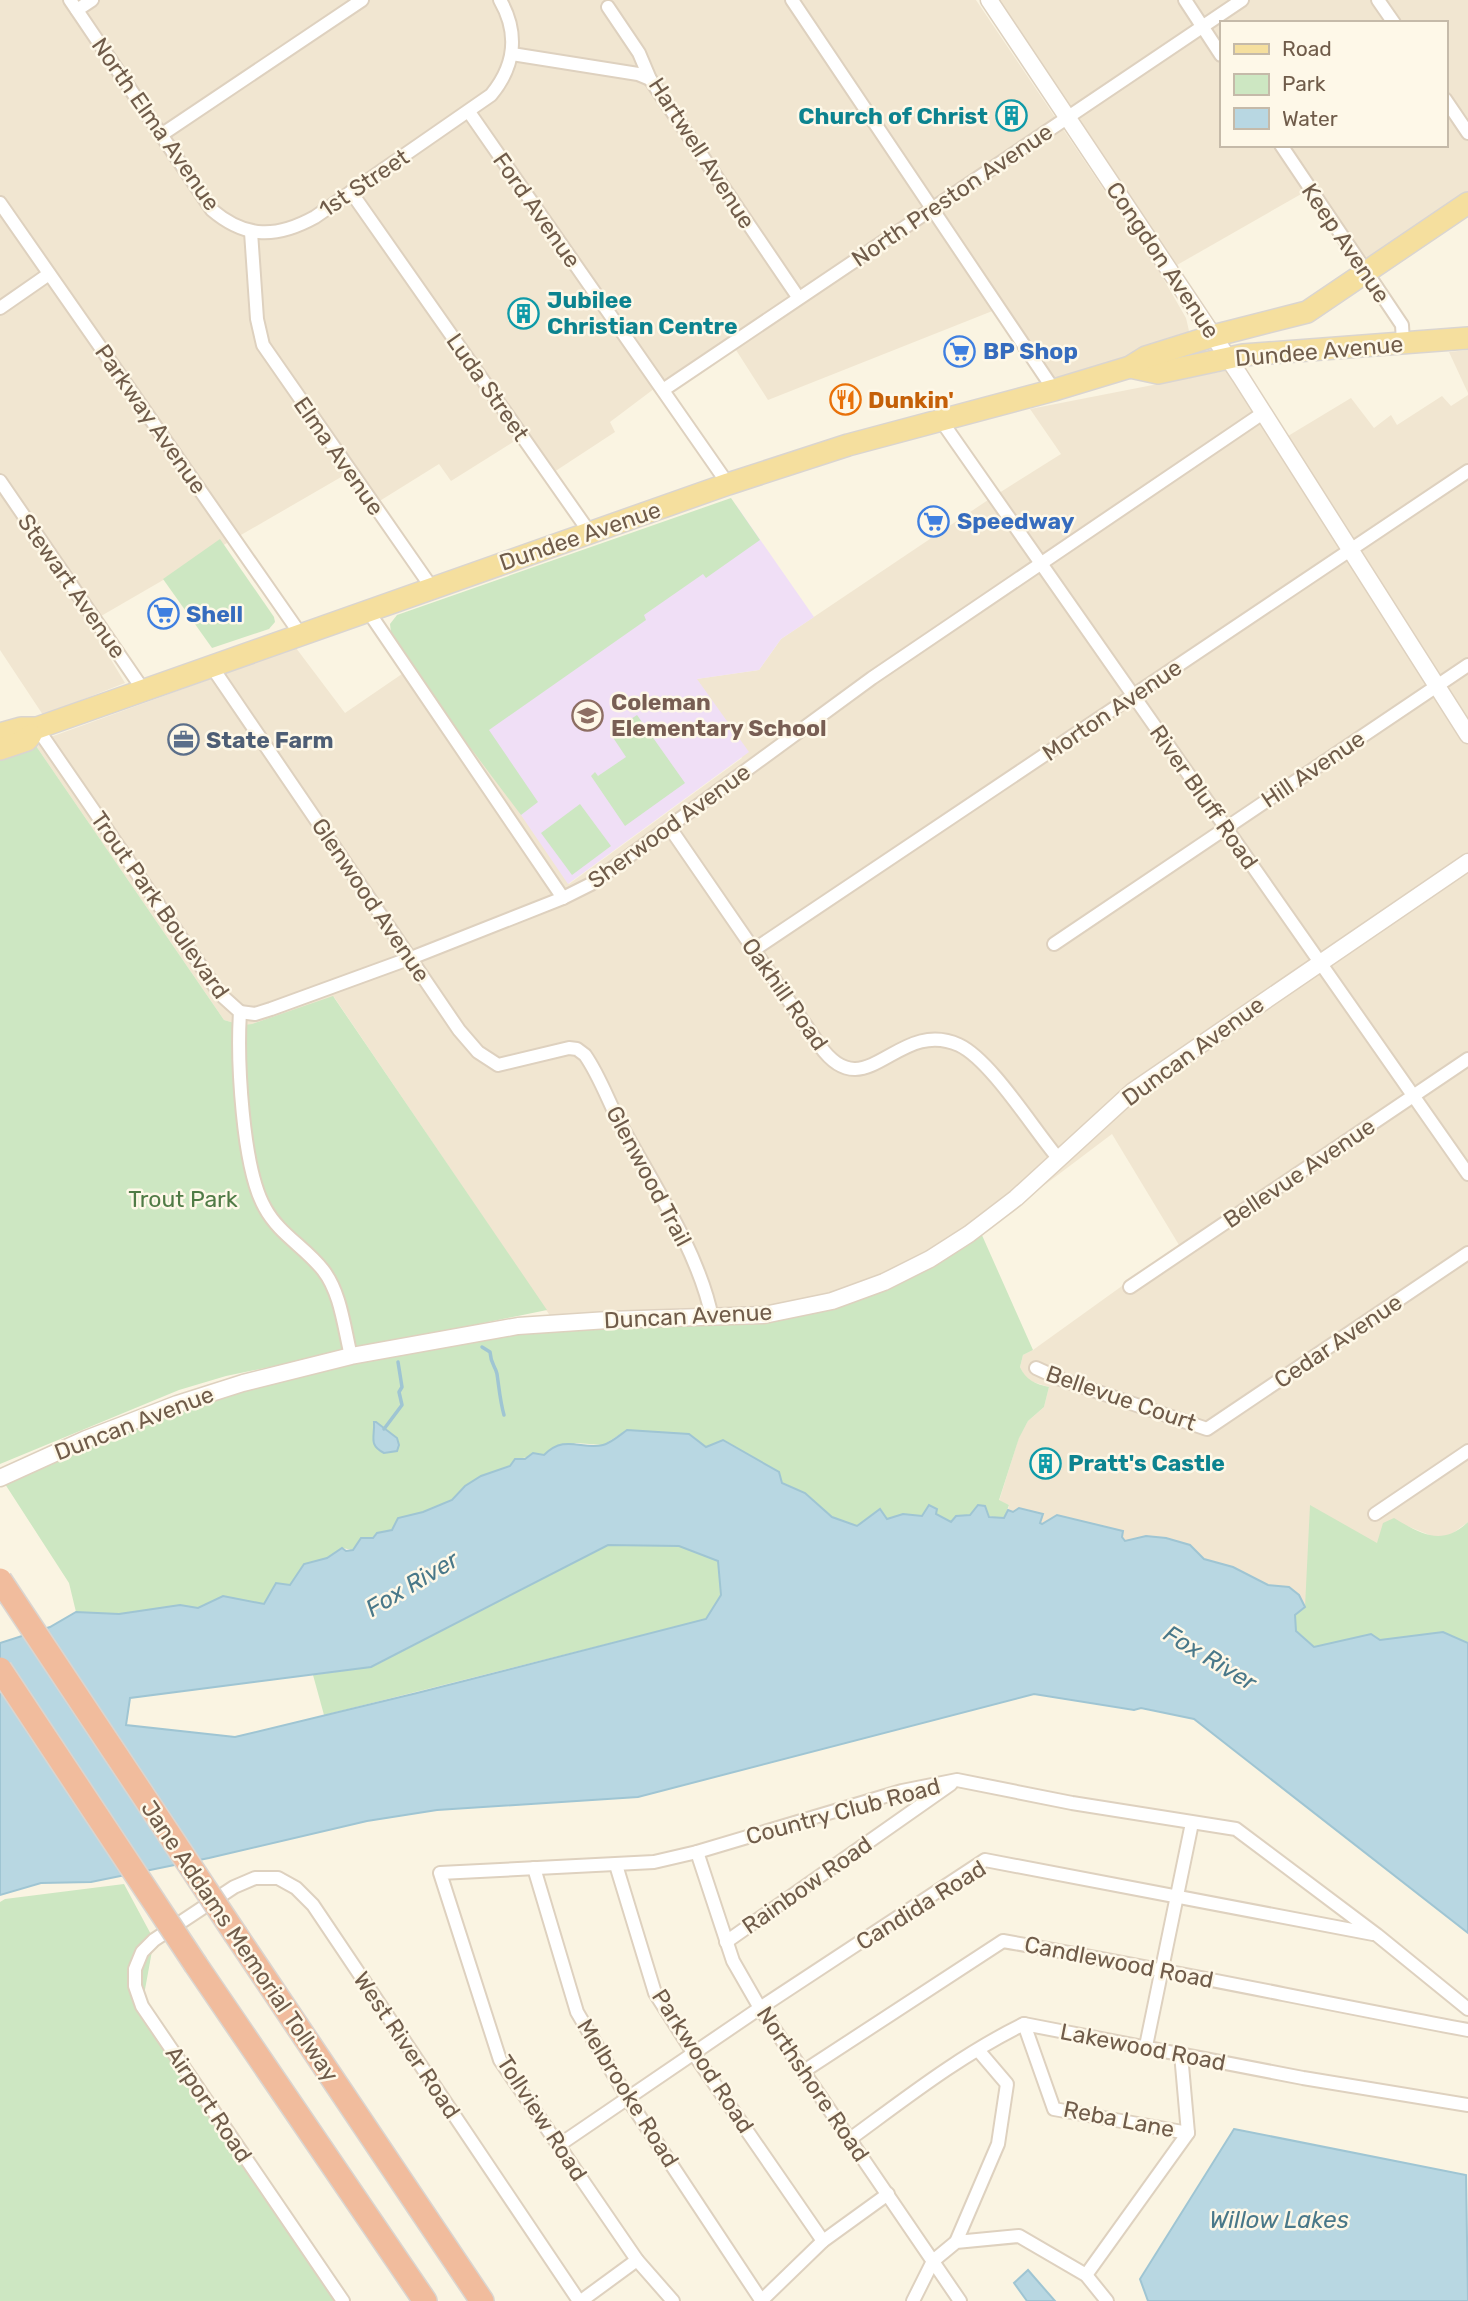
<svg xmlns="http://www.w3.org/2000/svg" width="1468" height="2301" font-family="Rubik,sans-serif">
<style>
.residential{fill:#f1e6d1;fill-rule:evenodd}
.education{fill:#f0dff6}
.green{fill:#cde7c2}
.water{fill:#b8d7e2;stroke:#9fc5d3;stroke-width:2;fill-rule:evenodd}
.lines{fill:none;stroke-linecap:round;stroke-linejoin:round}
.stream{stroke:#9fc5d3;stroke-width:3.5}
.minor-casing{stroke:#ded1bf;stroke-width:16}
.tertiary-casing{stroke:#ded1bf;stroke-width:19}
.primary-casing{stroke:#dad5d0;stroke-width:24}
.motorway-casing{stroke:#dad5d0;stroke-width:26}
.minor{stroke:#fff;stroke-width:12}
.tertiary{stroke:#fff;stroke-width:16}
.primary{stroke:#f5df9e;stroke-width:21}
.motorway{stroke:#f1bc9d;stroke-width:23}
.motorway-bridge-casing{stroke:#dad5d0;stroke-width:26;stroke-linecap:butt}
.motorway-bridge{stroke:#f1bc9d;stroke-width:23}
.labels{text-anchor:middle;dominant-baseline:central;stroke-width:5;stroke-linejoin:round;paint-order:stroke}
.culture-label{font-size:23px;font-weight:bold;fill:#0d838f;stroke:#fef8e8;text-anchor:start}
.street-label{font-size:23px;fill:#705c4a;stroke:#fef8e8}
.shop-label{font-size:23px;font-weight:bold;fill:#366cbe;stroke:#fef8e8;text-anchor:start}
.food-label{font-size:23px;font-weight:bold;fill:#c56008;stroke:#fef8e8;text-anchor:start}
.education-label{font-size:23px;font-weight:bold;fill:#785e54;stroke:#fef8e8;text-anchor:start}
.service-label{font-size:23px;font-weight:bold;fill:#4e5e75;stroke:#fef8e8;text-anchor:start}
.park-label{font-size:23px;fill:#507b46;stroke:#fef8e8}
.water-label{font-size:24px;font-style:italic;fill:#497889;stroke:#fef8e8}
</style>
<rect width="100%" height="100%" fill="#faf4e2"/>
<!-- residential -->
<g class="residential">
<polygon points="0,0 976,0 1160,273 1186,318 1189,331 1181,339 1054,379 1005,306 768,400 729,339 667,379 610,422 615,432 554,472 526,434 451,481 439,464 378,502 355,469 89,623 125,683 43,715 0,650"/>
<path d="M997,0H1468V191L1354,266L1303,193L1177,265ZM1221,23H1445V145H1221Z"/>
<polygon points="1468,350 1468,393 1449,352"/>
<polygon points="1245,367 1288,436 1351,398 1374,428 1391,415 1397,425 1442,396 1451,406 1468,395 1468,1522 1449,1536 1432,1536 1407,1526 1377,1543 1305,1607 1299,1595 1289,1588 1268,1585 1233,1567 1204,1559 1190,1545 1166,1538 1146,1536 1125,1541 1122,1537 1123,1532 1057,1515 1042,1524 1039,1523 1043,1514 1013,1512 1008,1510 1009,1505 999,1501 1019,1437 1028,1421 1044,1407 1049,1387 1030,1381 1024,1375 1020,1367 1023,1355 1033,1350 1179,1245 1112,1134 981,1233 862,1297 559,1329 334,997 252,1024 241,1025 224,1020 34,743 296,648 345,713 418,663 569,884 742,758 696,679 759,670 781,639 988,500 1061,454 1030,409"/>
</g>
<!-- education -->
<polygon class="education" points="736,505 814,617 781,639 759,670 697,679 749,752 568,884 392,626"/>
<!-- green -->
<g class="green">
<polygon points="731,498 760,540 706,578 703,574 644,615 646,620 489,730 538,802 521,815 451,722 391,633 390,624 397,615"/>
<polygon points="220,539 274,617 275,622 269,629 212,648 163,579"/>
<polygon points="637,715 685,783 625,826 591,776 595,772 598,776 626,757 610,733"/>
<polygon points="34,743 224,1020 241,1025 252,1024 333,996 547,1310 226,1376 179,1390 0,1464 0,756"/>
<polygon points="580,804 611,846 572,875 541,833"/>
<path d="M981,1233L1033,1350L1023,1355L1020,1367C1026,1380 1035,1384 1049,1387L1044,1407L1028,1421L1019,1438L999,1500L1009,1505L1004,1518C988,1517 964,1509 951,1522L935,1514L922,1516L903,1514L887,1519L880,1510L857,1526L832,1517L805,1493L706,1447L689,1434L627,1430L603,1445L576,1443L544,1455L515,1459L510,1466L481,1476L465,1486L452,1500L423,1512L398,1518L392,1530C378,1533 365,1541 353,1550L342,1548L327,1558L304,1564L290,1585L276,1583L264,1605L223,1596L198,1608L180,1605L119,1614L76,1612L69,1583L5,1484L118,1433L222,1397L394,1353L525,1333L780,1318Z"/>
<path d="M1310,1505L1377,1543L1383,1523L1394,1518C1421,1534 1442,1547 1468,1522V1643L1442,1632L1380,1640L1370,1634L1314,1647L1296,1631L1295,1615L1305,1607Z"/>
<polygon points="608,1545 679,1546 718,1561 721,1595 706,1619 324,1715 313,1675 372,1667"/>
<polygon points="124,1884 154,1940 142,2006 345,2301 0,2301 0,1902 5,1899"/>
</g>
<!-- water -->
<g class="water">
<path d="M374,1422H376L397,1438L399,1445L397,1451L384,1453C368,1445 375,1437 374,1422Z"/>
<path d="M627,1430L689,1434L706,1447L723,1440L779,1472L782,1483L805,1493L832,1517L857,1526L880,1509L887,1519L903,1514L922,1516L929,1505L937,1509L936,1514L951,1522L956,1516L970,1515L978,1505L985,1506L989,1517L1004,1518L1008,1510L1013,1512L1019,1508L1043,1514L1040,1523L1042,1524L1057,1515L1123,1531L1122,1537L1125,1541L1146,1536L1166,1538L1190,1545L1204,1559L1233,1567L1268,1585L1289,1587L1299,1595L1305,1607L1295,1615L1296,1631L1314,1647L1371,1634L1380,1640L1443,1632L1468,1643V1933L1194,1719L1141,1708L1134,1710L1034,1694L638,1797L437,1810L367,1821L209,1858L91,1882L41,1883L0,1895V1643L50,1627L76,1612L119,1614L180,1605L198,1608L223,1596L264,1604L276,1583L290,1585L304,1564L327,1558L342,1548L346,1551L353,1550L361,1538H373L377,1533L392,1530L398,1518L423,1512L452,1500L465,1486L481,1476L510,1466L515,1459H525L533,1453L544,1455C565,1434 581,1450 603,1445C611,1443 620,1435 627,1430ZM608,1545L679,1546L718,1561L721,1595L706,1619L417,1693L235,1737L126,1725L130,1698L371,1667Z"/>
<polygon points="1234,2129 1466,2175 1468,2301 1148,2301 1140,2279"/>
<polygon points="1028,2270 1055,2301 1027,2301 1014,2283"/>
</g>
<g class="lines">
<!-- stream -->
<g class="stream">
<path d="M482,1347L490,1352C491,1365 495,1365 497,1374C499,1387 500,1401 504,1415"/>
<polyline points="384,1429 402,1405 399,1392 402,1387 398,1362"/>
</g>
<defs>
<g id="minor">
<path d="M70,0L212,210C246,239 277,238 315,217L491,95C515,66 519,33 500,0"/>
<polyline points="792,0 1054,390"/>
<polyline points="1185,0 1221,55"/>
<polyline points="1378,0 1394,23"/>
<polyline points="608,7 639,53 650,79 798,297"/>
<polyline points="77,10 92,0"/>
<polyline points="512,54 638,74 650,79"/>
<polyline points="1445,99 1468,133"/>
<polyline points="469,112 728,484"/>
<polyline points="161,135 362,0"/>
<polyline points="1281,145 1402,325 1403,342"/>
<polyline points="351,192 590,533"/>
<polyline points="0,203 301,635"/>
<polyline points="251,232 257,319 263,345 432,588"/>
<polyline points="0,308 49,274"/>
<polyline points="663,390 1242,0"/>
<polyline points="940,419 1468,1174"/>
<polyline points="0,481 144,691"/>
<polyline points="368,611 563,898"/>
<path d="M212,667L459,1030L478,1052L498,1065L569,1048L577,1049L585,1055C601,1078 609,1104 622,1127C653,1183 700,1255 712,1318"/>
<path d="M37,728L220,994L240,1012C237,1059 242,1168 265,1208C279,1234 305,1247 323,1270C341,1293 344,1328 351,1356"/>
<path d="M670,828L820,1046C866,1110 897,1017 959,1045C991,1060 1034,1130 1058,1158"/>
<polyline points="1054,944 1468,665"/>
<polyline points="755,949 1468,471"/>
<polyline points="240,1012 255,1014 271,1009 411,958 563,898 591,884 872,678 1263,413"/>
<polyline points="1130,1287 1468,1059"/>
<polyline points="1036,1368 1060,1379 1207,1429 1468,1253"/>
<polyline points="1375,1514 1468,1451"/>
<polyline points="697,1852 733,1961 760,2008 960,2301"/>
<polyline points="616,1865 655,1993 694,2054 823,2241"/>
<polyline points="534,1868 577,2012 628,2099 761,2300"/>
<polyline points="726,1942 951,1784"/>
<polyline points="1024,2024 1054,2109 1188,2133"/>
<polyline points="1146,2046 1192,1823"/>
<path d="M804,2071L1003,1941C1159,1968 1313,2001 1468,2030"/>
<path d="M850,2139C906,2098 962,2054 1024,2024L1303,2078L1468,2105"/>
<polyline points="559,2145 760,2008 985,1860 1373,1934"/>
<polyline points="956,2242 998,2144 1007,2084 978,2050"/>
<polyline points="1086,2275 1188,2133 1181,2054"/>
<polyline points="343,2301 142,2006 135,1986 135,1969 142,1952 154,1940 234,1887 255,1878 278,1878 296,1888 313,1905 579,2301"/>
<polyline points="581,2301 637,2260"/>
<polyline points="673,2301 637,2260 500,2060 440,1873 654,1862 697,1852 902,1791 957,1780 1072,1803 1236,1829 1377,1935 1468,2009"/>
<polyline points="761,2301 823,2241 888,2194"/>
<polyline points="913,2301 933,2261 956,2242 1019,2236 1086,2275 1107,2301"/>
</g>
<g id="tertiary">
<polyline points="989,0 1240,376 1468,735"/>
<polyline points="0,1478 86,1439 177,1404 243,1383 351,1356 518,1326 608,1320 764,1315 832,1301 884,1282 930,1259 969,1234 1016,1198 1133,1091 1468,862"/>
</g>
<g id="primary">
<polyline points="1130,367 1158,373 1243,355 1468,338"/>
<polyline points="0,734 21,728 37,728 728,484 848,445 1054,390 1130,367 1146,357 1213,336 1307,312 1468,203"/>
<polyline points="0,749 27,740 31,735"/>
</g>
<g id="motorway">
<polyline points="236,1935 482,2301"/>
<polyline points="196,1965 425,2301"/>
</g>
</defs>
<!-- minor casing -->
<use href="#minor" class="minor-casing"/>
<!-- tertiary casing -->
<use href="#tertiary" class="tertiary-casing"/>
<!-- primary casing -->
<use href="#primary" class="primary-casing"/>
<!-- motorway casing -->
<use href="#motorway" class="motorway-casing"/>
<!-- minor -->
<use href="#minor" class="minor"/>
<!-- tertiary -->
<use href="#tertiary" class="tertiary"/>
<!-- primary -->
<use href="#primary" class="primary"/>
<!-- motorway -->
<use href="#motorway" class="motorway"/>
<defs>
<g id="motorway-bridge">
<polyline points="0,1580 236,1935"/>
<polyline points="0,1669 196,1965"/>
</g>
</defs>
<!-- motorway-bridge casing -->
<use href="#motorway-bridge" class="motorway-bridge-casing"/>
<!-- motorway-bridge -->
<use href="#motorway-bridge" class="motorway-bridge"/>
</g>
<!-- icons -->
<defs>
<symbol id="building-ring" viewBox="-11 -11 22 22"><circle r="9.5" fill="#fef8e8" stroke="#0f9aa8" stroke-width="1.5"/><path d="M-4-6H4V6H1V3H-1V6H-4ZM-2.5-4.3h1.7v1.8h-1.7ZM.8-4.3h1.7v1.8H.8ZM-2.5-1h1.7V.8h-1.7ZM.8-1h1.7V.8H.8Z" fill="#0f9aa8"/></symbol>
<symbol id="supermarket-ring" viewBox="-11 -11 22 22"><circle r="9.5" fill="#fef8e8" stroke="#3f7fe0" stroke-width="1.5"/><path d="M-6-5.5h2.5l.6 2H6L4.5 2H-2.5L-4.4-4H-6ZM-1.5 3.2a1.3 1.3 0 1 0 .1 0ZM3 3.2a1.3 1.3 0 1 0 .1 0Z" fill="#3f7fe0"/></symbol>
<symbol id="restaurant-ring" viewBox="-11 -11 22 22"><circle r="9.5" fill="#fef8e8" stroke="#e8710a" stroke-width="1.5"/><path d="M-5-6h1v4h1v-4h1v4h1v-4h1v5L-1.5 .5V6h-2V.5L-5-1ZM5-6V6H3V1.5H1.5Q1.5-4 5-6Z" fill="#e8710a"/></symbol>
<symbol id="school-ring" viewBox="-11 -11 22 22"><circle r="9.5" fill="#fef8e8" stroke="#8d6e63" stroke-width="1.5"/><path d="M0-5L7-2L0 1L-7-2ZM-4 1L0 2.5L4 1V4Q0 6-4 4Z" fill="#8d6e63"/></symbol>
<symbol id="office-ring" viewBox="-11 -11 22 22"><circle r="9.5" fill="#fef8e8" stroke="#5c6f8a" stroke-width="1.5"/><path d="M-6-3h4V-5.5h4V-3h4V5H-6ZM-1-4.5V-3h2v-1.5ZM-6 0V1H6V0Z" fill="#5c6f8a"/></symbol>
</defs>
<g fill-rule="evenodd">
<use href="#building-ring" x="994" y="98" width="35" height="35"/>
<use href="#building-ring" x="506" y="296" width="35" height="35"/>
<use href="#supermarket-ring" x="942" y="334" width="35" height="35"/>
<use href="#restaurant-ring" x="828" y="382" width="35" height="35"/>
<use href="#supermarket-ring" x="916" y="504" width="35" height="35"/>
<use href="#supermarket-ring" x="146" y="596" width="35" height="35"/>
<use href="#school-ring" x="570" y="698" width="35" height="35"/>
<use href="#office-ring" x="166" y="722" width="35" height="35"/>
<use href="#building-ring" x="1028" y="1446" width="35" height="35"/>
</g>
<g class="labels">
<!-- culture labels -->
<g class="culture-label">
<text x="988" y="116" text-anchor="end">Church of Christ</text>
<text x="547" y="300">Jubilee<tspan x="547" dy="26">Christian Centre</tspan></text>
<text x="1068" y="1463">Pratt's Castle</text>
</g>
<!-- street labels -->
<g class="street-label">
<text transform="translate(156 124) rotate(55)">North Elma Avenue</text>
<text transform="translate(702 153) rotate(57)">Hartwell Avenue</text>
<text transform="translate(364 183) rotate(-34)">1st Street</text>
<text transform="translate(952 195) rotate(-34)">North Preston Avenue</text>
<text transform="translate(537 210) rotate(55)">Ford Avenue</text>
<text transform="translate(1346 243) rotate(56)">Keep Avenue</text>
<text transform="translate(1163 260) rotate(56)">Congdon Avenue</text>
<text transform="translate(1319 351) rotate(-5)">Dundee Avenue</text>
<text transform="translate(488 387) rotate(55)">Luda Street</text>
<text transform="translate(151 419) rotate(55)">Parkway Avenue</text>
<text transform="translate(339 456) rotate(55)">Elma Avenue</text>
<text transform="translate(580 536) rotate(-19)">Dundee Avenue</text>
<text transform="translate(72 586) rotate(55)">Stewart Avenue</text>
<text transform="translate(1112 710) rotate(-34)">Morton Avenue</text>
<text transform="translate(1313 769) rotate(-34)">Hill Avenue</text>
<text transform="translate(1204 797) rotate(55)">River Bluff Road</text>
<text transform="translate(669 826) rotate(-36)">Sherwood Avenue</text>
<text transform="translate(371 900) rotate(56)">Glenwood Avenue</text>
<text transform="translate(160 905) rotate(55)">Trout Park Boulevard</text>
<text transform="translate(785 994) rotate(55)">Oakhill Road</text>
<text transform="translate(1193 1051) rotate(-36)">Duncan Avenue</text>
<text transform="translate(1299 1173) rotate(-34)">Bellevue Avenue</text>
<text transform="translate(649 1176) rotate(62)">Glenwood Trail</text>
<text transform="translate(688 1316) rotate(-3)">Duncan Avenue</text>
<text transform="translate(1338 1341) rotate(-34)">Cedar Avenue</text>
<text transform="translate(1121 1398) rotate(19)">Bellevue Court</text>
<text transform="translate(134 1423) rotate(-21)">Duncan Avenue</text>
<text transform="translate(843 1811) rotate(-15)">Country Club Road</text>
<text transform="translate(807 1885) rotate(-35)">Rainbow Road</text>
<text transform="translate(921 1905) rotate(-32)">Candida Road</text>
<text transform="translate(240 1941) rotate(56)">Jane Addams Memorial Tollway</text>
<text transform="translate(1119 1962) rotate(11)">Candlewood Road</text>
<text transform="translate(407 2045) rotate(56)">West River Road</text>
<text transform="translate(1143 2047) rotate(11)">Lakewood Road</text>
<text transform="translate(703 2061) rotate(57)">Parkwood Road</text>
<text transform="translate(813 2084) rotate(56)">Northshore Road</text>
<text transform="translate(628 2093) rotate(58)">Melbrooke Road</text>
<text transform="translate(209 2104) rotate(56)">Airport Road</text>
<text transform="translate(542 2118) rotate(57)">Tollview Road</text>
<text transform="translate(1119 2119) rotate(11)">Reba Lane</text>
</g>
<!-- shop labels -->
<g class="shop-label">
<text x="983" y="351">BP Shop</text>
<text x="957" y="521">Speedway</text>
<text x="186" y="614">Shell</text>
</g>
<!-- food labels -->
<g class="food-label">
<text x="868" y="400">Dunkin'</text>
</g>
<!-- education labels -->
<g class="education-label">
<text x="611" y="702">Coleman<tspan x="611" dy="26">Elementary School</tspan></text>
</g>
<!-- service labels -->
<g class="service-label">
<text x="206" y="740">State Farm</text>
</g>
<!-- park labels -->
<g class="park-label">
<text x="183" y="1199">Trout Park</text>
</g>
<!-- water labels -->
<g class="water-label">
<text transform="translate(412 1584) rotate(-31)">Fox River</text>
<text transform="translate(1210 1658) rotate(31)">Fox River</text>
<text x="1279" y="2220">Willow Lakes</text>
</g>
</g>
<!-- legend -->
<rect x="1220" y="21" width="228" height="126" fill="#fef8e8" stroke="#c5baa9" stroke-width="2"/>
<rect x="1234" y="44" width="35" height="10" fill="#f5df9e" stroke="#c5baa9" stroke-width="2"/>
<text x="1282" y="56" font-size="21" fill="#705c4a">Road</text>
<rect x="1234" y="74" width="35" height="21" fill="#cde7c2" stroke="#c5baa9" stroke-width="2"/>
<text x="1282" y="91" font-size="21" fill="#705c4a">Park</text>
<rect x="1234" y="108" width="35" height="21" fill="#b8d7e2" stroke="#c5baa9" stroke-width="2"/>
<text x="1282" y="126" font-size="21" fill="#705c4a">Water</text>
</svg>
